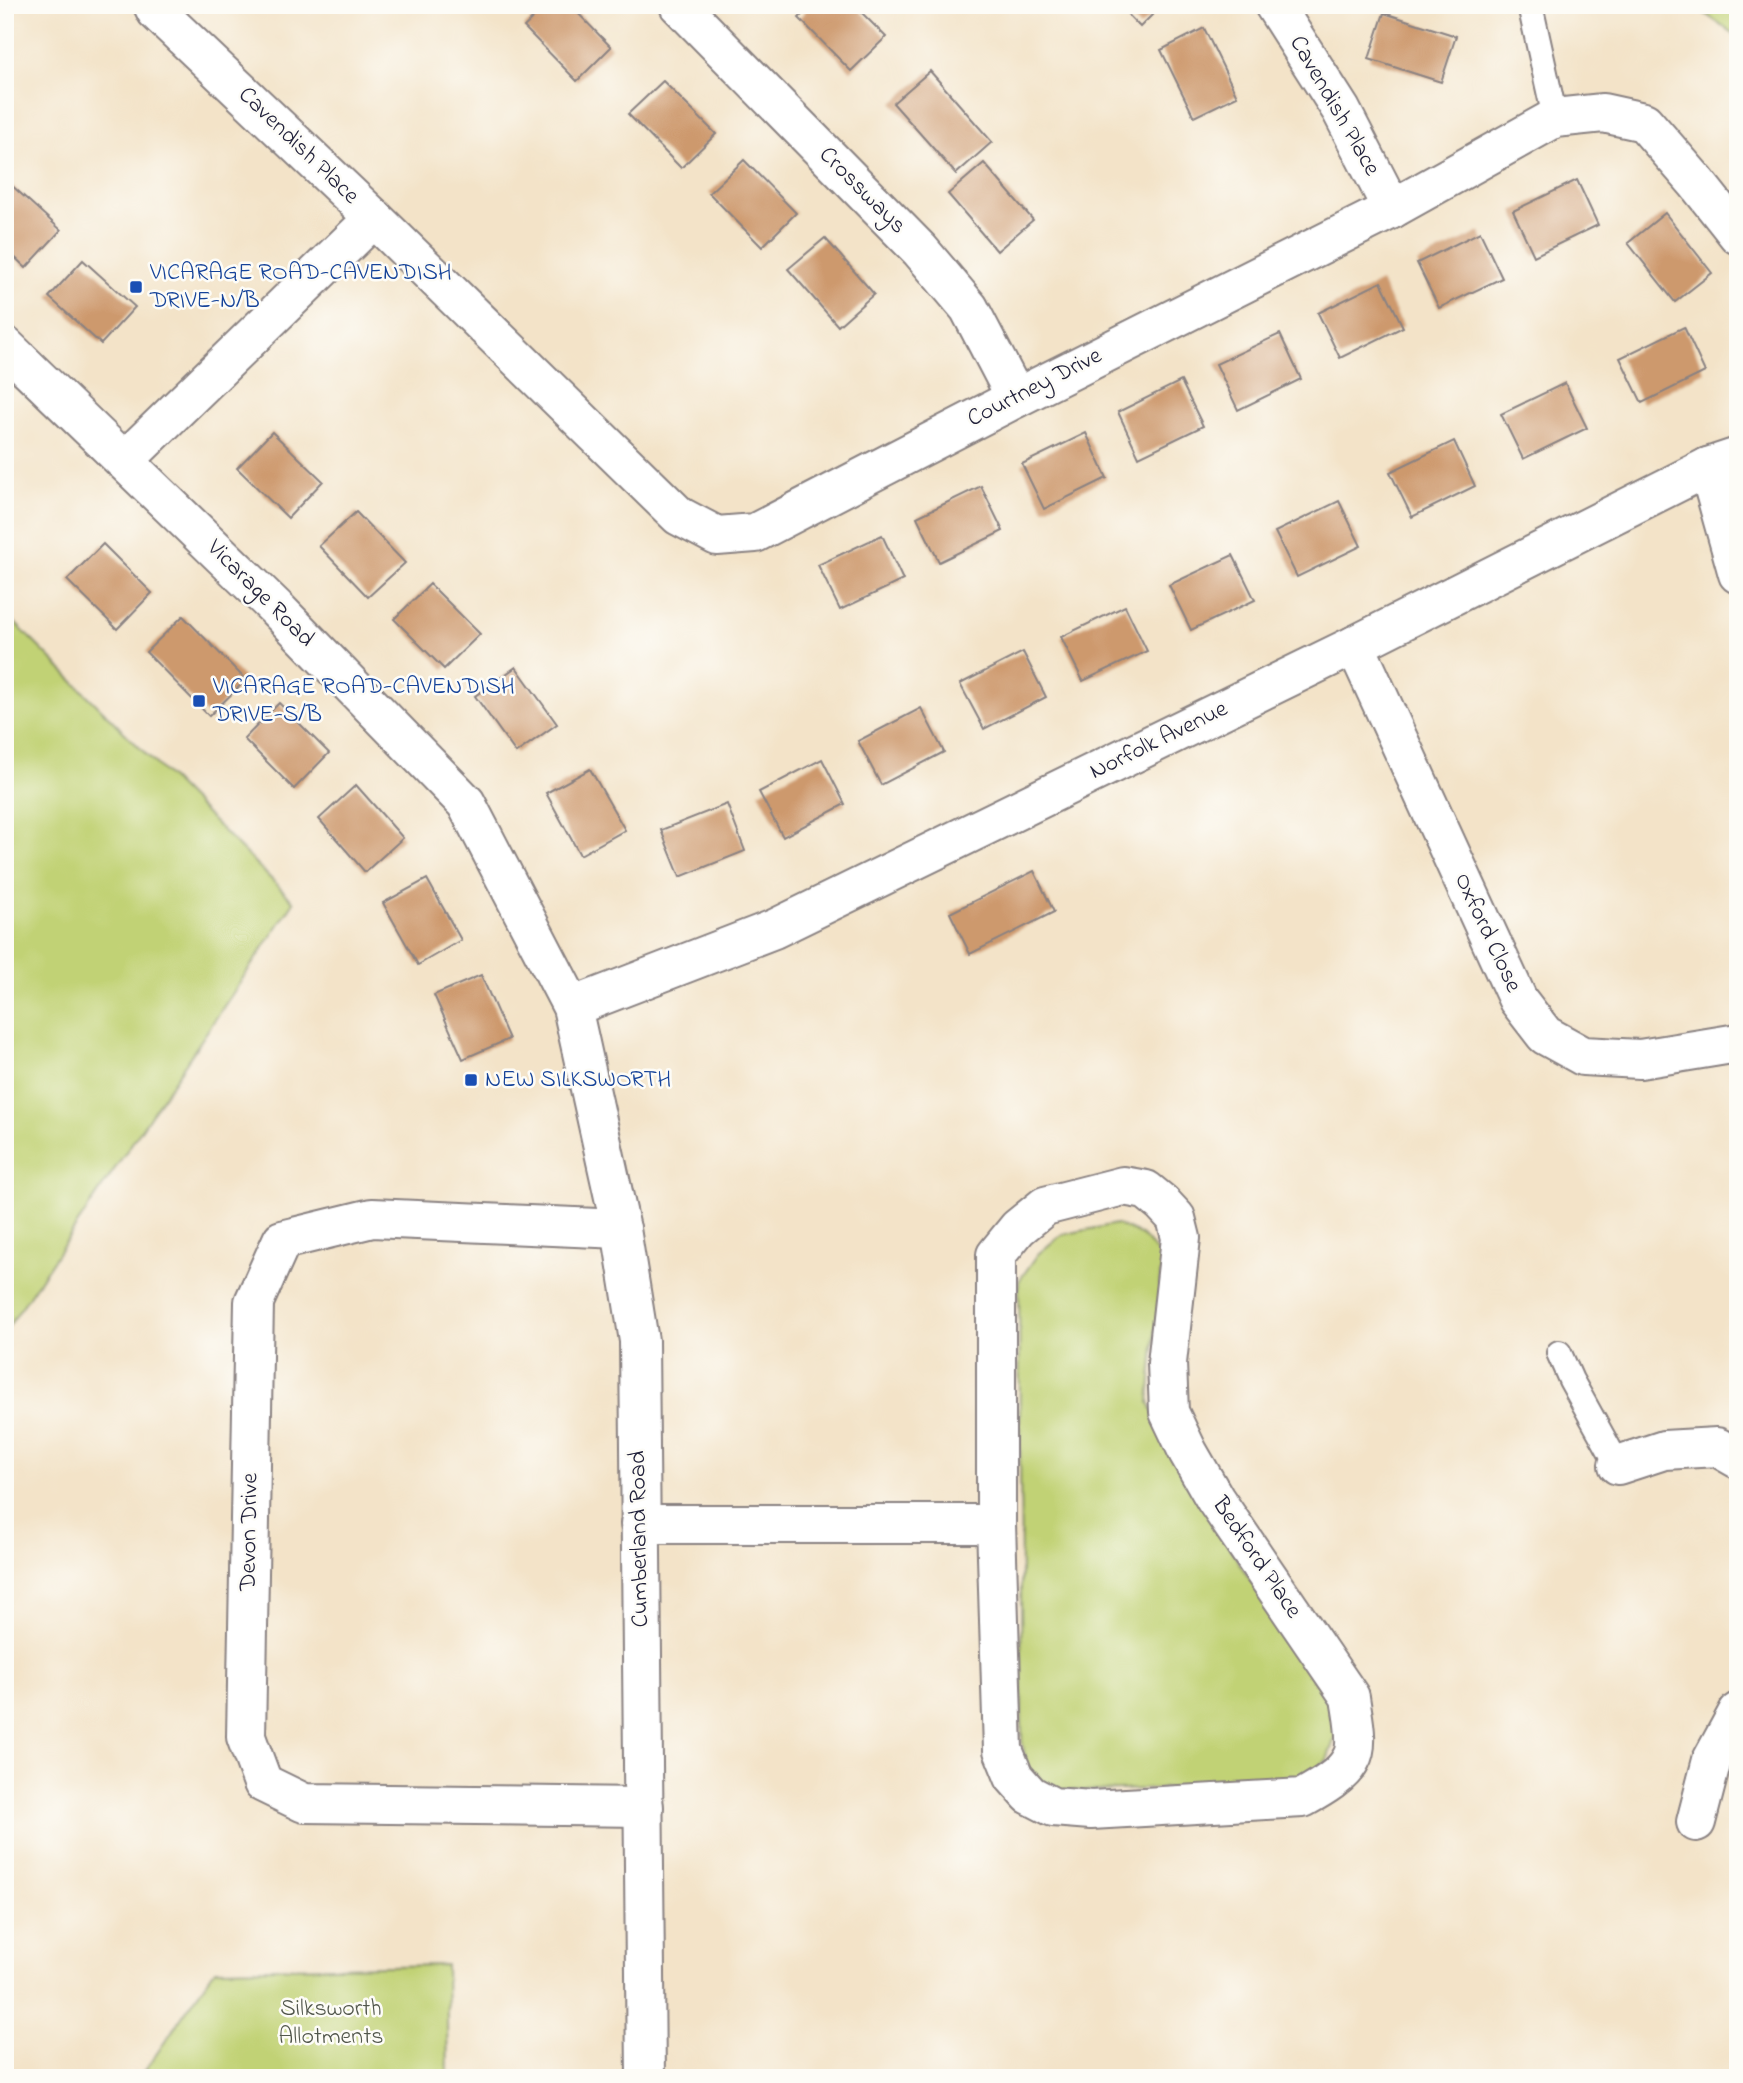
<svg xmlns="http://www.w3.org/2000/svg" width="1743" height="2083" font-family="'Indie Flower',sans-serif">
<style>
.green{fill:#c1d274;stroke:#727a58;stroke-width:2}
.building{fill:#cd996d}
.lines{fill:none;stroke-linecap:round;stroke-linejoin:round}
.service-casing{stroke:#8a8282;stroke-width:28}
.minor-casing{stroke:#8a8282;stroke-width:42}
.service{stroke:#fff;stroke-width:24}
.minor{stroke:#fff;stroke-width:38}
.transit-dot{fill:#1a4fb4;stroke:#fdfcf7;stroke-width:2.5}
.labels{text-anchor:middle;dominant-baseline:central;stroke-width:5;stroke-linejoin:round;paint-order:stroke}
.street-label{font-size:24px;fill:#22223b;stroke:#fdfcf7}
.transit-label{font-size:24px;fill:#164399;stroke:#fdfcf7;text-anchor:start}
.park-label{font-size:24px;fill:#52574c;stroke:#fdfcf7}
</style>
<rect width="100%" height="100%" fill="#fdfcf7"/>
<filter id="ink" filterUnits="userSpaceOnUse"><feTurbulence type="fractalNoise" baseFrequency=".0143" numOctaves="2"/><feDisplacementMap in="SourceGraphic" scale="14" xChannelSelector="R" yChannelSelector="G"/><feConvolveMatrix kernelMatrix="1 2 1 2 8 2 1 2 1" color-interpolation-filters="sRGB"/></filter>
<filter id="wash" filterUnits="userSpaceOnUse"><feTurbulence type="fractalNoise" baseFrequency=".00686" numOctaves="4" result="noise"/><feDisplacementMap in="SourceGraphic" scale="28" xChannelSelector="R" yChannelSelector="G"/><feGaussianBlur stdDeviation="1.57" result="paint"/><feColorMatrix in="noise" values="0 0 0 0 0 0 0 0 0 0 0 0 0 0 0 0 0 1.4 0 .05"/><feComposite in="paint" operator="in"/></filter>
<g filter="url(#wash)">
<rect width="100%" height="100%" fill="#f3e3c8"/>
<!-- green -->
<g class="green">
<polygon points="1692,5 1738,5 1738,36"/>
<polygon points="5,613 294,902 5,1332"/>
<polygon points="1116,1224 1141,1235 1162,1257 1149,1403 1173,1459 1333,1710 1336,1735 1327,1760 1298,1783 1096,1791 1055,1790 1027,1768 1022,1741 1019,1281 1038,1254 1061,1235"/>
<polygon points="446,1965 448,2078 140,2078 215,1969"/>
</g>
<g id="blocks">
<!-- building -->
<g class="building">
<polygon points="547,5 570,5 611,47 577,81 524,27"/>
<polygon points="811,5 854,5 886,37 851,71 799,18"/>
<polygon points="1119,5 1162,5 1140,27"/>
<polygon points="1384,13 1456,36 1441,82 1369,59"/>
<polygon points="1204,28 1237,96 1194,117 1161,50"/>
<polygon points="930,71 992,142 956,174 893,103"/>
<polygon points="663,81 716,134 681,168 628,114"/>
<polygon points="744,160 796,213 762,247 709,193"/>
<polygon points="984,163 1033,220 997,251 948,194"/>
<polygon points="1577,180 1598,225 1534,256 1513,211"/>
<polygon points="9,183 61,230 26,268 5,248 5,187"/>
<polygon points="1665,213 1712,273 1675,302 1628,243"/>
<polygon points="1480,232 1502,278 1439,308 1417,263"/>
<polygon points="825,238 874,294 838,326 788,269"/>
<polygon points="83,260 135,307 101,344 49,297"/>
<polygon points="1381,282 1403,327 1340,358 1318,313"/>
<polygon points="1684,327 1705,372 1642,403 1620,358"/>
<polygon points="1280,334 1301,379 1238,410 1216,364"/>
<polygon points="1181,381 1203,426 1139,457 1118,412"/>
<polygon points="1565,383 1587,428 1523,459 1501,414"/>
<polygon points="272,432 323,481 288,518 237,468"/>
<polygon points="1086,433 1107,478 1044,509 1022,464"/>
<polygon points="1454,441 1475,486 1412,517 1390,472"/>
<polygon points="981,486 1003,531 939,562 917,517"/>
<polygon points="1339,501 1361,546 1297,577 1275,532"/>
<polygon points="356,512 405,563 368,597 319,546"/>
<polygon points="882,535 903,580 840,610 818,565"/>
<polygon points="103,544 152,593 117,629 67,580"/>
<polygon points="1233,555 1255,600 1191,630 1169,585"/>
<polygon points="430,584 480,634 444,669 394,619"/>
<polygon points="1125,606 1147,651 1083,681 1061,637"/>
<polygon points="183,616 246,680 209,716 146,652"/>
<polygon points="1023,652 1046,697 984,729 960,684"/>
<polygon points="516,667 557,724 516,753 475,696"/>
<polygon points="279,703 329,753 294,789 244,739"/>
<polygon points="921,708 944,752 881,785 858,741"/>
<polygon points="822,759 845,804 783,837 759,792"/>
<polygon points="590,769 625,830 580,855 546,793"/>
<polygon points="356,785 403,838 365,872 319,819"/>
<polygon points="727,804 745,851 680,877 661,830"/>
<polygon points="1034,871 1054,912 970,954 950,913"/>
<polygon points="427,879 461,940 418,965 383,903"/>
<polygon points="481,975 509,1039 463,1059 434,995"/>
</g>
</g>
</g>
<g filter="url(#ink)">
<use href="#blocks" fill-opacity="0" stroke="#8a8282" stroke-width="2"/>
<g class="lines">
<defs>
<g id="service">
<polyline points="1530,5 1555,118"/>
<polyline points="1559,1353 1571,1380 1618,1465"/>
</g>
<g id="minor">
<polyline points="679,5 920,250 969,308 1016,398"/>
<polyline points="1274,5 1341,110 1392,209"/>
<polyline points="374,218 679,516 717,536 755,533 1016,398 1392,209 1555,118 1603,113 1644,122 1696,182 1738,235"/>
<polyline points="5,346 276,608 466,803 572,1007 621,1229 639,1341 646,2078"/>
<polyline points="124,461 374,218 156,11 153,5"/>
<polyline points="1708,467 1738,574"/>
<polyline points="1355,645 1518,1000 1545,1035 1583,1056 1640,1059 1738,1043"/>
<polyline points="572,1007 774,929 1355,645 1708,467 1738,457"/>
<polyline points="621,1229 372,1218 282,1240 254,1302 246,1737 263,1783 304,1803 644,1807"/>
<polyline points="1618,1465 1664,1450 1717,1447 1738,1459"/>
<path d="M640,1524H996V1255L1018,1228L1045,1206L1123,1186L1146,1190L1162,1203L1176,1218L1181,1238L1167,1363L1169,1412L1188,1452L1215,1499L1350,1697C1352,1714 1360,1744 1351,1759C1343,1776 1319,1789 1303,1798L1091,1810L1053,1807L1030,1795L1014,1777L1003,1750L996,1524"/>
<polyline points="1696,1822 1712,1760 1738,1712"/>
</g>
</defs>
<!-- service casing -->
<use href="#service" class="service-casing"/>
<!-- minor casing -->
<use href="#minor" class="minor-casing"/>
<!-- service -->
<use href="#service" class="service"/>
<!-- minor -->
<use href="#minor" class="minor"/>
</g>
</g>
<!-- markers -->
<g class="transit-dot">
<rect x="129" y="280" width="14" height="14" rx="3.5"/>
<rect x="192" y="694" width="14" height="14" rx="3.5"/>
<rect x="464" y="1073" width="14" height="14" rx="3.5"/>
</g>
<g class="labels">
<!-- street labels -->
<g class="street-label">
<text transform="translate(1334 106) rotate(60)">Cavendish Place</text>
<text transform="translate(298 146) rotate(44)">Cavendish Place</text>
<text transform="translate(862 191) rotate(45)">Crossways</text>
<text transform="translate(1035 388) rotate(-27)">Courtney Drive</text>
<text transform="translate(260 594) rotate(45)">Vicarage Road</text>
<text transform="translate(1159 741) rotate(-26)">Norfolk Avenue</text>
<text transform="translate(1487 933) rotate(65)">Oxford Close</text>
<text transform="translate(250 1532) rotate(-89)">Devon Drive</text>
<text transform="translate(640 1539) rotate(-91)">Cumberland Road</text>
<text transform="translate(1256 1558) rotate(56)">Bedford Place</text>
</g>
<!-- transit labels -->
<g class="transit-label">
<text x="150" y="273">VICARAGE ROAD-CAVENDISH<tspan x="150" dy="28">DRIVE-N/B</tspan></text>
<text x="213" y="687">VICARAGE ROAD-CAVENDISH<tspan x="213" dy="28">DRIVE-S/B</tspan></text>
<text x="485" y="1080">NEW SILKSWORTH</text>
</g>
<!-- park labels -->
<g class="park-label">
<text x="331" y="2009">Silksworth<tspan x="331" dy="28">Allotments</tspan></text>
</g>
</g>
<!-- margin -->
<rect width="1743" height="2083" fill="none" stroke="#fdfcf7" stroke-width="28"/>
</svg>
